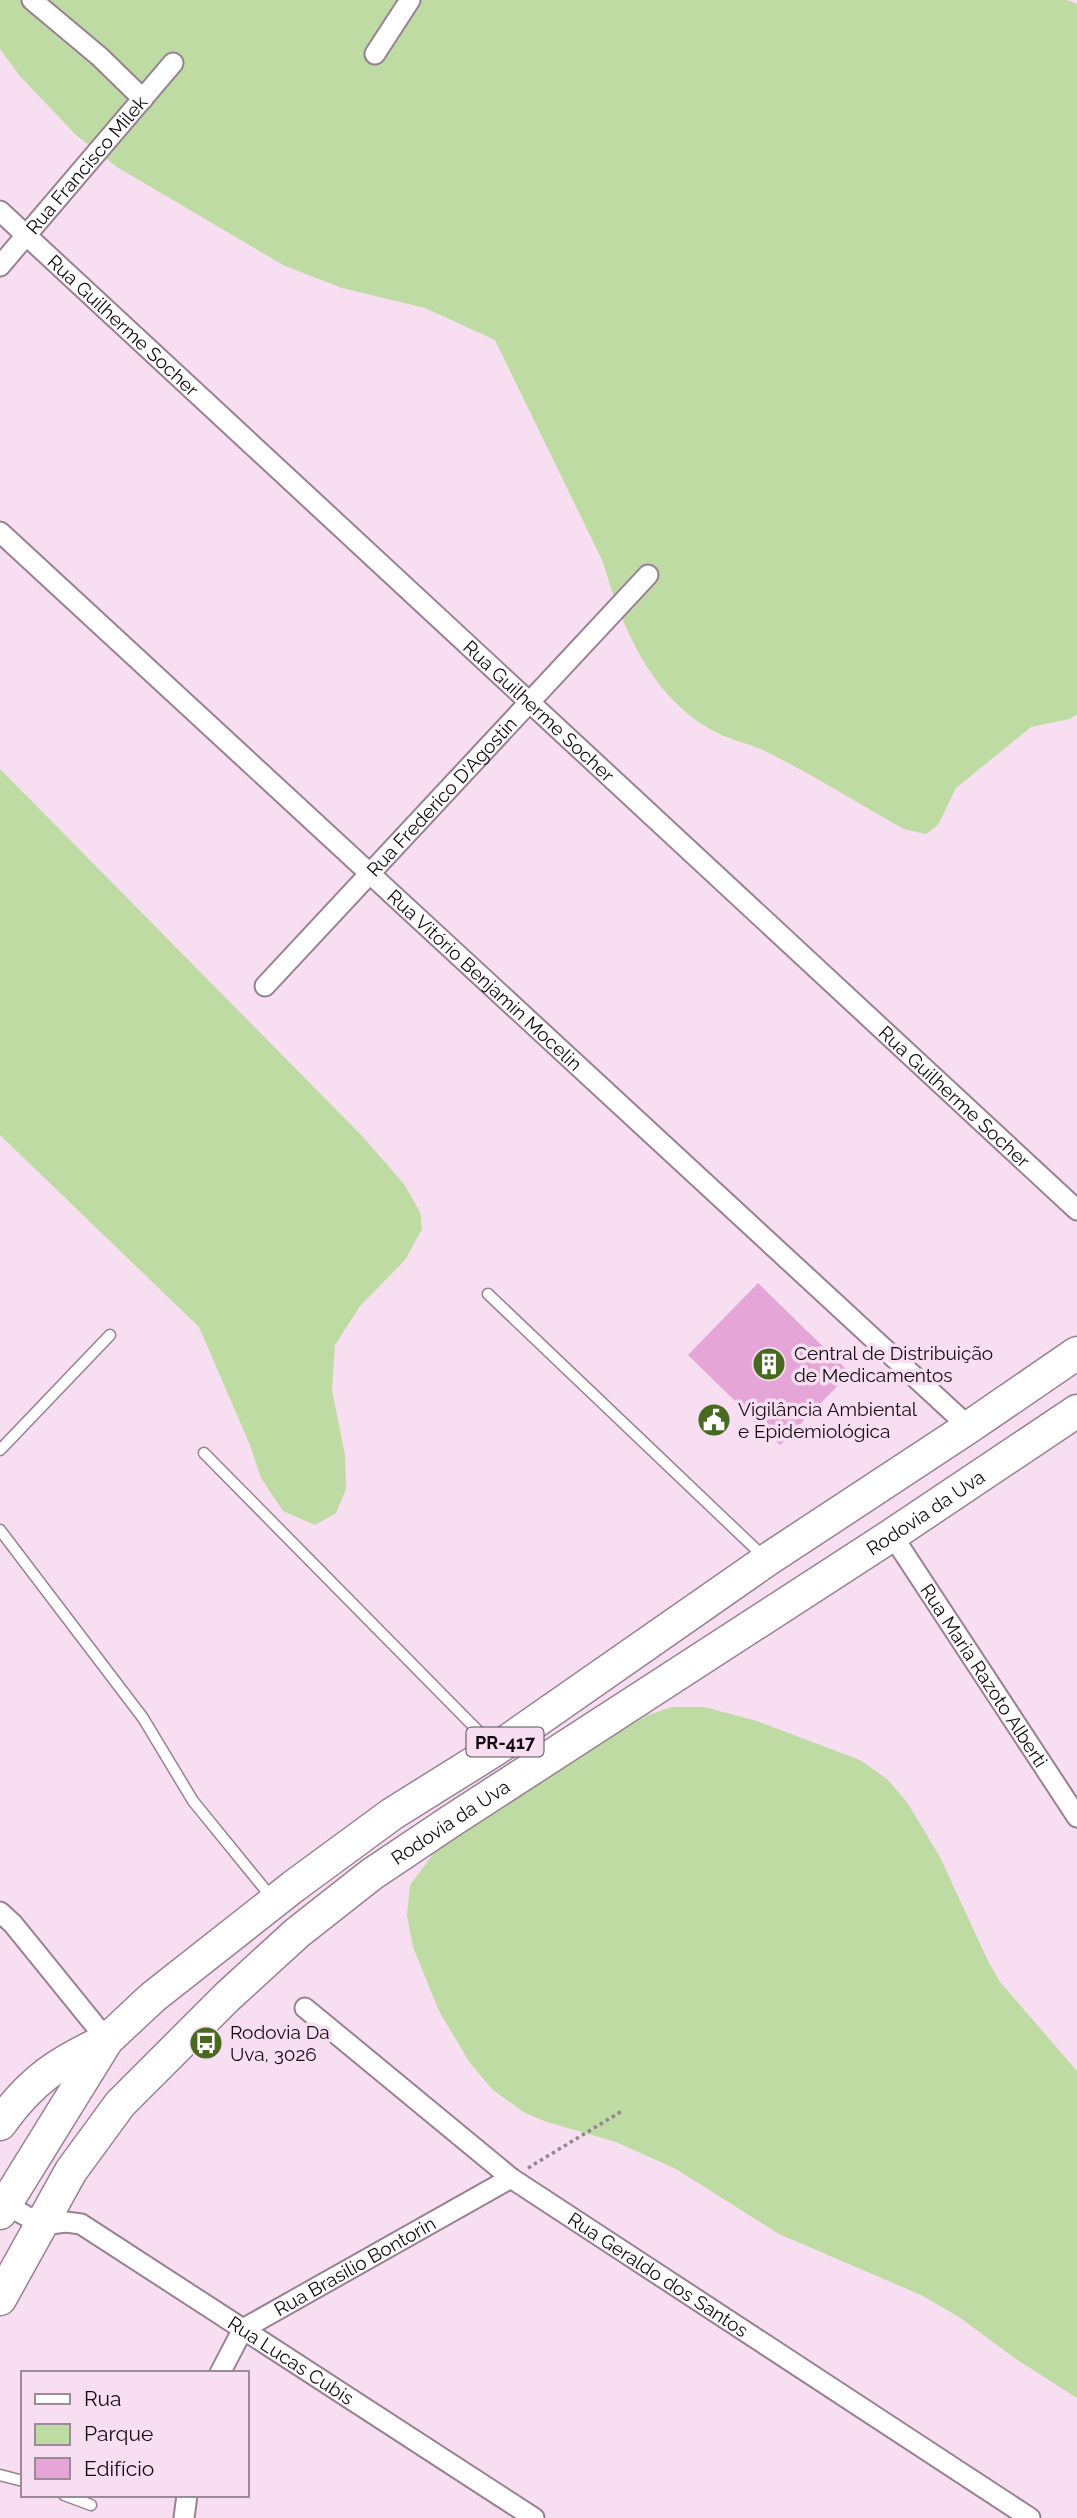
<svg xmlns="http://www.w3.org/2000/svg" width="1077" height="2518" font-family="Raleway,sans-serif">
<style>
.green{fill:#bddba2}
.building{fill:#e5a5d6}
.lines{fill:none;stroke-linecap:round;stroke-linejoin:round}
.service-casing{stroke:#978192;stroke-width:13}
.minor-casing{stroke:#978192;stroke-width:23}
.primary-casing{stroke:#978192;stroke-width:35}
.path{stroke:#968592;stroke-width:3.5;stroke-dasharray:3.5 3.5;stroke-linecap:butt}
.service{stroke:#fff;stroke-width:10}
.minor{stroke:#fff;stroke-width:19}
.primary{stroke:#fff;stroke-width:32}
.labels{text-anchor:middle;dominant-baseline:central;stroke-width:7;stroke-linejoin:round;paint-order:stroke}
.shield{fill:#f7def1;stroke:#584b55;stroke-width:2}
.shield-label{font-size:18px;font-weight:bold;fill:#140c12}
.street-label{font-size:19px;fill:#140c12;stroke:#f7def1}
.poi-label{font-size:19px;fill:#140c12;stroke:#f7def1;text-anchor:start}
</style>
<rect width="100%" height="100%" fill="#f7def1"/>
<!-- green -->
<g class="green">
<path d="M0,0H1067L1077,4V715L1069,719L1031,727L956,788L938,825L926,834L904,829C859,804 815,776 769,753C750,743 728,740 710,729C650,695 621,625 603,562L495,340L425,308L342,288L283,265L117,167L76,135L19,75L0,49Z"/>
<polygon points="0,769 363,1137 404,1184 420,1212 422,1229 405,1260 360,1306 335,1345 332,1390 345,1455 346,1489 336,1513 315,1525 283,1511 261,1478 250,1445 199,1327 0,1135"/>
<polygon points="672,1707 704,1707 757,1721 860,1760 887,1779 907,1802 940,1857 988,1961 1000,1982 1077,2071 1077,2398 1016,2359 959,2317 921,2295 779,2234 676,2169 616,2142 547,2122 525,2113 493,2090 470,2063 439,2011 413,1947 407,1915 410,1885 437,1849 467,1828 601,1742 648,1715"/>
</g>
<!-- building -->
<polygon class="building" points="758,1283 850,1373 780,1445 688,1355"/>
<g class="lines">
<defs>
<g id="service">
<polyline points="488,1294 764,1557"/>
<polyline points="0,1450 110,1335"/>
<polyline points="204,1453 493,1746"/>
<polyline points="0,1530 143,1718 193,1801 272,1898"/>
<polyline points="0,2475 23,2481"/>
<polyline points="64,2495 91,2505"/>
</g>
<g id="minor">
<polyline points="32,0 100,57 143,99"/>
<polyline points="375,54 410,0"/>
<path id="s1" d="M0,211L1077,1210"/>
<path id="s2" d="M0,266L173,63"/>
<path id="s3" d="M0,532L969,1427"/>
<path id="s4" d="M265,986L648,575"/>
<path id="s5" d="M892,1535L1077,1817"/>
<polyline points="0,1912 13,1924 107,2040"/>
<path id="s6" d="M305,2008L511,2178L1030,2518"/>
<path id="s7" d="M0,2201L42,2225L66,2222L81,2224L534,2518"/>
<path id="s8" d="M220,2373L243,2329L511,2178"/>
<polyline points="184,2518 187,2495"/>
</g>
<g id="primary">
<path d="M0,2124C31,2080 59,2062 107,2040"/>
<polyline points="0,2213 107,2040 153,1997 294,1886 392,1814 496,1749 767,1560 969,1427 1077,1353"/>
<path id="s9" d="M0,2299L71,2171L120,2104L227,1997L297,1933L372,1874L451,1821L892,1535L1077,1411"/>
</g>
</defs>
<!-- service casing -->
<use href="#service" class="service-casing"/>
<!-- minor casing -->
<use href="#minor" class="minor-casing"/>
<!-- primary casing -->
<use href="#primary" class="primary-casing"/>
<!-- path -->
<polyline class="path" points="528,2168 622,2111"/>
<!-- service -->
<use href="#service" class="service"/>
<!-- minor -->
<use href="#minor" class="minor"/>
<!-- primary -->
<use href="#primary" class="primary"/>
</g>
<!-- icons -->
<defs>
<symbol id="building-disc" viewBox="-11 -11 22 22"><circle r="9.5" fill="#476920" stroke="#f7def1"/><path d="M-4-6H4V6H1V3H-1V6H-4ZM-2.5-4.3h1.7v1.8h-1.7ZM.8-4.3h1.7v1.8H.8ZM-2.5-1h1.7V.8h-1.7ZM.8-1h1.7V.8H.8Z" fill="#fff"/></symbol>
<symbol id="civic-disc" viewBox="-11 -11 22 22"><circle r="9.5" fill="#476920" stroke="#f7def1"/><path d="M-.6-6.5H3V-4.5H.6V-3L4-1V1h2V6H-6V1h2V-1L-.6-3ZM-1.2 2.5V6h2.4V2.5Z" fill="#fff"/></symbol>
<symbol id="bus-disc" viewBox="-11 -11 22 22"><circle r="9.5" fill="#476920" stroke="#f7def1"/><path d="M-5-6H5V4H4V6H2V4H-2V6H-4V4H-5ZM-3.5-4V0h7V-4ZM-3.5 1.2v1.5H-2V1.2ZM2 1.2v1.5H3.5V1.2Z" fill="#fff"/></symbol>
</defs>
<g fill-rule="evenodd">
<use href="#building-disc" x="750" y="1345" width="38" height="38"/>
<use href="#civic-disc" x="695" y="1401" width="38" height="38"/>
<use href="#bus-disc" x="187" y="2024" width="38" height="38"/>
</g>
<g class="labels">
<!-- shield labels -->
<rect class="shield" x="466.5" y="1727.5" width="77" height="29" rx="5"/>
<g class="shield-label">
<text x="505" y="1742">PR-417</text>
</g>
<!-- street labels -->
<g class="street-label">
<text stroke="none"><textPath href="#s2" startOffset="133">Rua Francisco Milek</textPath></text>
<text stroke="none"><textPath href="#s1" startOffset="168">Rua Guilherme Socher</textPath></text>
<text stroke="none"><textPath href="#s1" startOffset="735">Rua Guilherme Socher</textPath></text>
<text stroke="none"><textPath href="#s4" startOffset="259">Rua Frederico D'Agostin</textPath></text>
<text stroke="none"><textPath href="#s3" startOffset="660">Rua Vitório Benjamin Mocelin</textPath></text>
<text stroke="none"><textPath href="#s1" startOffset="1302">Rua Guilherme Socher</textPath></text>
<text stroke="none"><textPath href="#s9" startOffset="1232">Rodovia da Uva</textPath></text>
<text stroke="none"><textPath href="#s5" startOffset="168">Rua Maria Razoto Alberti</textPath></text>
<text stroke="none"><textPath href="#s9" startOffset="665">Rodovia da Uva</textPath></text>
<text stroke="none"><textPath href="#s8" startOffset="178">Rua Brasilio Bontorin</textPath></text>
<text stroke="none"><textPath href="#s6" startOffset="443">Rua Geraldo dos Santos</textPath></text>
<text stroke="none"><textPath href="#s7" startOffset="338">Rua Lucas Cubis</textPath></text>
</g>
<!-- poi labels -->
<g class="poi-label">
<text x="794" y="1353">Central de Distribuição<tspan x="794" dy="22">de Medicamentos</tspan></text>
<text x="738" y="1409">Vigilância Ambiental<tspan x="738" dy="22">e Epidemiológica</tspan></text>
<text x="230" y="2032">Rodovia Da<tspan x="230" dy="22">Uva, 3026</tspan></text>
</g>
</g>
<!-- legend -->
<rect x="21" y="2371" width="228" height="126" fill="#f7def1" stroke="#9c8a98" stroke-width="2"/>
<rect x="35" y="2394" width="35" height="10" fill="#ffffff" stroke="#9c8a98" stroke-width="2"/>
<text x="84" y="2406" font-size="21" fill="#140c12">Rua</text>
<rect x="35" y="2424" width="35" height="21" fill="#bddba2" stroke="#9c8a98" stroke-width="2"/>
<text x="84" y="2441" font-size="21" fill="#140c12">Parque</text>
<rect x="35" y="2458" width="35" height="21" fill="#e5a5d6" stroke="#9c8a98" stroke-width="2"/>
<text x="84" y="2476" font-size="21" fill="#140c12">Edifício</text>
</svg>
